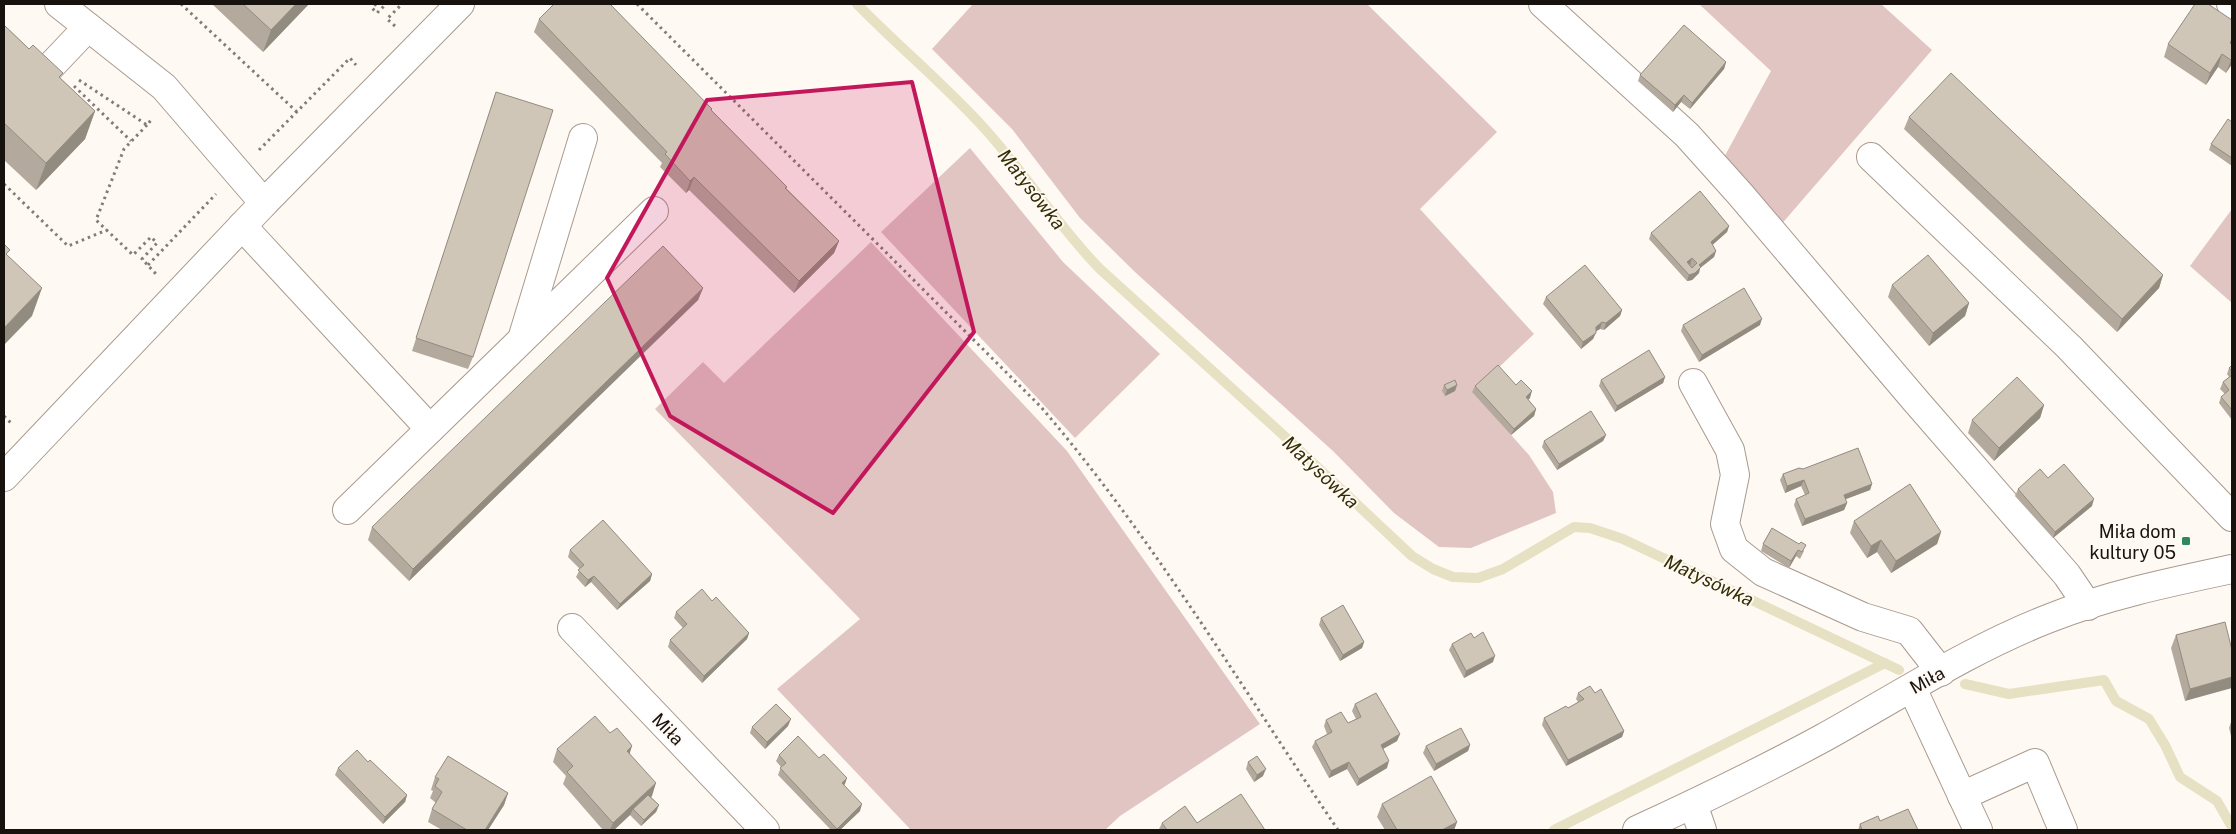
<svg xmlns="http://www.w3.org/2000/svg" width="2236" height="834" font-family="'Public Sans',sans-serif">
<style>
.green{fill:#e0c5c3}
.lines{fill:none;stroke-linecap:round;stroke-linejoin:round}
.stream{stroke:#e6e1c2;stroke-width:10}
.minor-casing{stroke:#a99a8e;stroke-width:30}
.path{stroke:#827c78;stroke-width:3;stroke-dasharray:2.5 4;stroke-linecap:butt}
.minor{stroke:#fff;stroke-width:28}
.wall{fill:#b3aa9d}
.shaded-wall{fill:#928b80}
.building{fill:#d0c6b7;stroke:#928b80;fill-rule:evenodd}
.marked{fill:#c2185b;fill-opacity:0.2;stroke:#c2185b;stroke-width:4;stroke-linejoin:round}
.poi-dot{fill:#30885c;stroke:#fff9f4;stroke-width:2}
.labels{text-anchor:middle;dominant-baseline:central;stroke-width:4;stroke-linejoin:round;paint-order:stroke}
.poi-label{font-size:18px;fill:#18120e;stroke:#fff9f4;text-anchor:end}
.street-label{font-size:18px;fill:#18120e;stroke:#fff9f4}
.water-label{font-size:19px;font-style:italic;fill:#352f06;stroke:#fff9f4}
</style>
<rect width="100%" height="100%" fill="#fff9f4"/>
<!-- green -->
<g class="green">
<polygon points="973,4 1367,4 1497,132 1420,209 1534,334 1473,392 1529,455 1553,492 1556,513 1471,548 1439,547 1394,513 1334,452 1135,272 1080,218 1012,129 932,49"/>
<polygon points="1699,4 1881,4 1932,50 1779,227 1722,161 1771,71"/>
<polygon points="970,148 1063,262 1160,354 1075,438 881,232"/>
<polygon points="2232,209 2232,303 2190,266"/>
<polygon points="871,242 1067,451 1260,724 1120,816 1105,830 911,830 777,689 860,619 655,409 703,362 724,383"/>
</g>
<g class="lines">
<!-- stream -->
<g class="stream">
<path d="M857,4C898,46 944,84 984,128C1025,173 1057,225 1100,269L1281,433L1412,556L1433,569L1453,577L1478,578L1503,569L1574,527L1590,528L1623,539L1899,670"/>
<polyline points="1965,684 2009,694 2104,680 2116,701 2149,719 2165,745 2180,777 2217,801 2232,827"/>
<polyline points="1554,830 1885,663"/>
</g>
<defs>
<g id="minor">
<polyline points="1543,4 1687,135 1740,194 1915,400 2067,575 2088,606"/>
<polyline points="2231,4 2232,5"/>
<polyline points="50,67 88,27"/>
<polyline points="1871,157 2069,347 2232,517"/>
<polyline points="264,203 460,4"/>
<polyline points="242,226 430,429"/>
<polyline points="523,336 583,138"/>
<polyline points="1693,383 1730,450 1735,475 1725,524 1734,549 1763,572 1863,617 1909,631 1941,672"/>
<polyline points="4,477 264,203 164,87 59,4"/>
<polyline points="347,510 654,211"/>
<polyline points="572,628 765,830"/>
<polyline points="1912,688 1978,830"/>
<polyline points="1962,796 2035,763 2063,830"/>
<polyline points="1693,804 1702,830"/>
<path d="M1637,830C1700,801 1762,771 1823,738C1897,697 1970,649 2050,618C2108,595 2171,582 2232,569"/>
</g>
</defs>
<!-- minor casing -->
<use href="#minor" class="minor-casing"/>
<!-- path -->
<g class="path">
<polyline points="181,4 297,112"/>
<polyline points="376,4 372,8 377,13 386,4"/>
<path d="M637,4L1041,407C1153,538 1242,688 1338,830"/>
<polyline points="395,26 387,19 402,4"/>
<polyline points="79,80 147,125 151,120 149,119"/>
<polyline points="74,86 131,141"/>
<polyline points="147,125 124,149 96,220 133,255 151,237 157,243 142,259 156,274"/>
<polyline points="259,150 350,58 356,65"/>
<polyline points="4,184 68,246 107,230"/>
<polyline points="148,265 216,194"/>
<polyline points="4,416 12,424"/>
</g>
<!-- minor -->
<use href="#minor" class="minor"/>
</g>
<!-- wall -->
<g class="wall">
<polygon points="212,4 309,4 263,52"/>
<polygon points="539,19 712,109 712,111 787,187 786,188 839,241 834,253 794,293 689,190 686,193 660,167 662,163 534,32"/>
<polygon points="2232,20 2232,64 2226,73 2218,67 2206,85 2164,57 2168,44"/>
<polygon points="4,25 95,111 85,139 36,190 4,160"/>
<polygon points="1726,62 1724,69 1690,109 1681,102 1673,112 1638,81 1640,75"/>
<polygon points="496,92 473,357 468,369 412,351"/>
<polygon points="1909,117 2163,275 2159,288 2117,332 1904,129"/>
<polygon points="2232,122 2232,166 2209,150 2211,144"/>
<polygon points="1729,226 1727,232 1712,245 1716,251 1714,257 1700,268 1699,273 1692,280 1687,281 1649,239 1651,233"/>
<polygon points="1892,285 1969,303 1965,316 1929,346 1888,297"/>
<polygon points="703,288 698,300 409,581 368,540 372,527"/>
<polygon points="1546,297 1622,310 1620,316 1604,330 1600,329 1596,331 1593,339 1581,349 1543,304"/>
<polygon points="1683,325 1760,325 1699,362 1681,331"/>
<polygon points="2232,365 2232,420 2219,403 2221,397 2225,394 2220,389 2223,382 2229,377 2227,374 2229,368"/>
<polygon points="1665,377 1663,383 1615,412 1599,386 1601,380"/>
<polygon points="1444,385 1457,385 1455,391 1445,396 1442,391"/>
<polygon points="1516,385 1530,398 1528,400 1536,409 1534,416 1511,435 1472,392 1475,386"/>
<polygon points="2044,405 2040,418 1994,461 1968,433 1972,420"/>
<polygon points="1606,435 1603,441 1557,470 1542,447 1544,441"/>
<polygon points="1803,469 1872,484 1870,490 1845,499 1847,503 1844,510 1802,526 1794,505 1796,499 1805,495 1801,486 1785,493 1780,480 1783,474"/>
<polygon points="2048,478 2092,506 2053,538 2015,496 2018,489"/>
<polygon points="1854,521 1941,532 1937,544 1891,573 1877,552 1867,558 1850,533"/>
<polygon points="1772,528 1804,551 1800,559 1796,556 1789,568 1761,551 1763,544"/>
<polygon points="570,550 652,574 650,581 617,610 591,582 585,587 576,577 580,569 568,557"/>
<polygon points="712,601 749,633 747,639 702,683 668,647 670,640 683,628 674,618 676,612"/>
<polygon points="1321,618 1364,642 1362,648 1340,661 1319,625"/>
<polygon points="2225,622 2185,701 2171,648 2176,635"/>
<polygon points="1474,638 1493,662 1464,678 1449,650 1452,644"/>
<polygon points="1578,693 1595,693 1624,731 1622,737 1566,766 1542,725 1544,718 1568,708 1578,702 1576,699"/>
<polygon points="1355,704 1400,734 1397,741 1383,749 1387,768 1357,786 1347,769 1329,778 1312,747 1315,741 1327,734 1324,726 1326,720 1348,723 1356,719 1352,711"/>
<polygon points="2231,722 2232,722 2232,740 2229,728"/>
<polygon points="788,726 765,749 750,733 752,727"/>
<polygon points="1470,745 1468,751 1434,771 1423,753 1426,746"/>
<polygon points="557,749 630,754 652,796 651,797 659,805 656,812 641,826 630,815 614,830 603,830 563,784 566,776 553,762"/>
<polygon points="779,755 819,758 845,784 844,785 860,811 840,830 831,830 778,775 781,767 776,761"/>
<polygon points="368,762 407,795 405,802 383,824 335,775 338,768"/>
<polygon points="1248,762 1263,776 1254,782 1246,769"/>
<polygon points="435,777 508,793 504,805 488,830 442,830 428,822 432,809 436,803 430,798 433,791 431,790"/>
<polygon points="1382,804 1457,822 1454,830 1385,830 1377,817"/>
<polygon points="1880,821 1918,830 1858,830 1860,824"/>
<polygon points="1162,823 1197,823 1265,830 1160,830 1159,829"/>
</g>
<!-- shaded-wall -->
<g class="shaded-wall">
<polygon points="296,4 309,4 263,52 271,30"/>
<polygon points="2222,54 2218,67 2206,85 2210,73"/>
<polygon points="2232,58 2232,64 2226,73 2231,60"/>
<polygon points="1726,62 1724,69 1690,109 1692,103"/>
<polygon points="1684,95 1681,102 1673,112 1675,105"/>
<polygon points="95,111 85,139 36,190 46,163"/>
<polygon points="694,177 689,190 686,193 690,181"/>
<polygon points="1729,226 1727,232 1708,249 1711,242"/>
<polygon points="839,241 834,253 794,293 799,281"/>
<polygon points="1716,251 1714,257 1700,268 1699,273 1692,280 1687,281 1689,275 1699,265"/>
<polygon points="1692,258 1690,265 1685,269 1687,262"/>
<polygon points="2163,275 2159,288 2117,332 2122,319"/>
<polygon points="42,288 32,316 4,345 4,328"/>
<polygon points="703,288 698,300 409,581 413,569"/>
<polygon points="1969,303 1965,316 1929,346 1933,333"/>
<polygon points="1622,310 1620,316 1604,330 1606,323"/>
<polygon points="1762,319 1760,325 1699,362 1702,355"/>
<polygon points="1602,322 1600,329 1593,333 1596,327"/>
<polygon points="1596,333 1593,339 1581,349 1583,342"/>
<polygon points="1665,377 1663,383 1615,412 1617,406"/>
<polygon points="1457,385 1455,391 1445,396 1447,390"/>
<polygon points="1532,391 1530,398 1523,404 1526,397"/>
<polygon points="2044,405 2040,418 1994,461 1999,448"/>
<polygon points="1536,409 1534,416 1511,435 1514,429"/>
<polygon points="1606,435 1603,441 1557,470 1559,464"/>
<polygon points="1804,480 1801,486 1785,493 1787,486"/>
<polygon points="1872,484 1870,490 1841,501 1844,495"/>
<polygon points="2094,499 2092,506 2053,538 2055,532"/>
<polygon points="1847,503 1844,510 1802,526 1805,519"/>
<polygon points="1941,532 1937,544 1891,573 1896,561"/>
<polygon points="1881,540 1877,552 1867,558 1871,546"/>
<polygon points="1798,550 1796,556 1789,568 1791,561"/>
<polygon points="652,574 650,581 617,610 620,604"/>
<polygon points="594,576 591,582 585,587 588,580"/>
<polygon points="749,633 747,639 702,683 704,676"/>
<polygon points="1364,642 1362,648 1340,661 1343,655"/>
<polygon points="1495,656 1493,662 1464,678 1466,671"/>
<polygon points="2232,677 2232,688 2185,701 2190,689"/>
<polygon points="791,719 788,726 765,749 767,742"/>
<polygon points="1624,731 1622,737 1566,766 1568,760"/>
<polygon points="1400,734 1397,741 1379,751 1381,745"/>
<polygon points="1470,745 1468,751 1434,771 1436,764"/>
<polygon points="632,746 628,759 627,751"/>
<polygon points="1389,761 1387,768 1357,786 1359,779"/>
<polygon points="1349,762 1347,769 1329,778 1331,771"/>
<polygon points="1266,769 1263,776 1254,782 1257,775"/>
<polygon points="847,778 845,784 840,789 842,783"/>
<polygon points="656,783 652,796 635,811 633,809 630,815 614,830 610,830 613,823"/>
<polygon points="508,793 504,805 488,830 485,830"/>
<polygon points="407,795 405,802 383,824 385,817"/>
<polygon points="862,804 860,811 840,830 837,830 837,829"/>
<polygon points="659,805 656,812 641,826 644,820"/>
<polygon points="1457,822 1454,830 1442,830"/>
</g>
<!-- building -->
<g class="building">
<polygon points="243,4 296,4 271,30"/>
<polygon points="554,4 610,4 712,109 711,110 787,187 785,188 839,241 799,281 694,177 690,181 665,154 667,152 539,19"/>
<polygon points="2195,4 2208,4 2232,20 2232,39 2230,43 2232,45 2232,58 2231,60 2222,54 2210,73 2168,44"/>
<polygon points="4,25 29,49 33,45 63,73 59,77 95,111 46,163 4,123"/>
<polygon points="1684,25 1726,62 1692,103 1684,95 1675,105 1640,75"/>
<polygon points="1951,73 2163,275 2122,319 1909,117"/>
<polygon points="496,92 553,110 473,357 416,338"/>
<polygon points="2228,119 2232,122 2232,158 2211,144"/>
<path d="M1700,191L1729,226L1711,242L1716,251L1699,265L1701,267L1695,273L1689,275L1651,233ZM1692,258L1697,263L1692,268L1687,262Z"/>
<polygon points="4,244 10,250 6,254 42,288 4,328"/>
<polygon points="663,246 703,288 413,569 372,527"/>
<polygon points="1928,255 1969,303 1933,333 1892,285"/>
<polygon points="1585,265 1622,310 1606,323 1602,322 1596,327 1596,333 1583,342 1546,297"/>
<polygon points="1744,288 1762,319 1702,355 1683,325"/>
<polygon points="1649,350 1665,377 1617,406 1601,380"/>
<polygon points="1498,365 1516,385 1521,380 1532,391 1526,397 1536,409 1514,429 1475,386"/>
<polygon points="2232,365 2232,371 2229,368"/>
<polygon points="2232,375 2232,410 2221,397 2229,390 2223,382"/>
<polygon points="2017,377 2044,405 1999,448 1972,420"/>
<polygon points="1455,380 1457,385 1447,390 1444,385"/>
<polygon points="1591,411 1606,435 1559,464 1544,441"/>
<polygon points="1858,448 1872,484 1844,495 1847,503 1805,519 1796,499 1809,493 1804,480 1787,486 1783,474 1799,468 1803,469"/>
<polygon points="2064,464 2094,499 2055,532 2018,489 2040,469 2048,478"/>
<polygon points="1910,484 1941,532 1896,561 1881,540 1871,546 1854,521"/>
<polygon points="603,520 652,574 620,604 594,576 588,580 578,570 584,565 570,550"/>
<polygon points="1772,528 1799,544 1801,542 1806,545 1802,552 1798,550 1791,561 1763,544"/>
<polygon points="702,589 712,601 716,597 749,633 704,676 670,640 687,624 676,612"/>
<polygon points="1343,605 1364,642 1343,655 1321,618"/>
<polygon points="2225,622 2232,650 2232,677 2190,689 2176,635"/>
<polygon points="1483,632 1495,656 1466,671 1452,644 1471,633 1474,638"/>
<polygon points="1590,686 1595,693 1601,689 1624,731 1568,760 1544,718 1566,706 1568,708 1584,699 1578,693"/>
<polygon points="1376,693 1400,734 1381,745 1389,761 1359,779 1349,762 1331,771 1315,741 1332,732 1326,720 1341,712 1348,723 1361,717 1355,704"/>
<polygon points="776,704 791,719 767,742 752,727"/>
<polygon points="595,716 610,733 617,728 630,743 632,746 627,751 656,783 613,823 567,772 573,766 557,749"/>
<polygon points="1461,728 1470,745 1436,764 1426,746"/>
<polygon points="798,736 819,758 824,754 847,778 842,783 862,804 837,829 780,768 786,763 779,755"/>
<polygon points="357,750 368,762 370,760 407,795 385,817 338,768"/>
<polygon points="448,756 508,793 485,830 467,830 432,809 442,792 435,786 439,779 435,777"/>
<polygon points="1257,756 1266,769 1257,775 1248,762"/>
<polygon points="1431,776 1457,822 1442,830 1397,830 1382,804"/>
<polygon points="1241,794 1265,830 1167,830 1162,823 1185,806 1197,823"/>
<polygon points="648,795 659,805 644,820 633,809"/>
<polygon points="1908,809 1918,830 1862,830 1860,824 1878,816 1880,821"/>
</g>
<!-- marked area -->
<path class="marked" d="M912,82L974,332L833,513L670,416L607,278L707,100Z"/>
<!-- markers -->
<rect class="poi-dot" x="2181" y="536" width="10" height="10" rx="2.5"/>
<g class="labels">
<!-- poi labels -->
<g class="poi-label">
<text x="2176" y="531">Miła dom<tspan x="2176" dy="21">kultury 05</tspan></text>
</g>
<!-- street labels -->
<g class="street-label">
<text transform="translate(1927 680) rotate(-29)">Miła</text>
<text transform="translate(668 729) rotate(46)">Miła</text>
</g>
<!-- water labels -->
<g class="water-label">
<text transform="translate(1032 189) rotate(52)">Matysówka</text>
<text transform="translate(1321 472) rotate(43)">Matysówka</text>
<text transform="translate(1709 580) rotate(25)">Matysówka</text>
</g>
</g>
<!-- border -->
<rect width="2236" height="834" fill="none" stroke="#18120e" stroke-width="10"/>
</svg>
